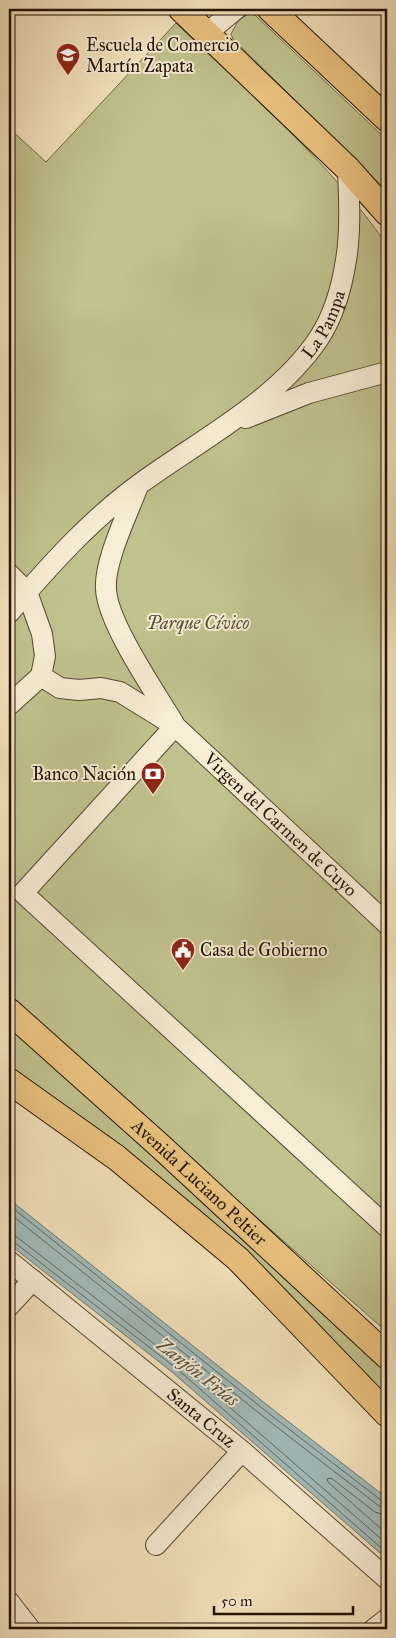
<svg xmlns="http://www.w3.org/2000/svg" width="396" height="1638" font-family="'IM FELL Great Primer',serif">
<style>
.green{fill:#c1c28e;stroke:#706a48}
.water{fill:#a1bcbc;stroke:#6d7872}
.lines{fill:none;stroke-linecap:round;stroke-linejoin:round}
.shore{stroke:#60685f;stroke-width:1}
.minor-casing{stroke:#554731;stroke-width:22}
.major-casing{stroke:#201302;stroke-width:27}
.minor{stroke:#f8edd5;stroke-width:20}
.major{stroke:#eac27f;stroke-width:25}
.labels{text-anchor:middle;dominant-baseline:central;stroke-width:4;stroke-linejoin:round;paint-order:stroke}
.poi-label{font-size:18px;fill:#201302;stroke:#f8edd5;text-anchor:start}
.street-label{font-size:18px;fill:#201302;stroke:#f8edd5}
.park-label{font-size:18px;font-style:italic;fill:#585033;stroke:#f8edd5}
.water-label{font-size:19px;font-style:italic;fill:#4d4e43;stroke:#f8edd5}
</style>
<rect width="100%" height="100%" fill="#f4e4be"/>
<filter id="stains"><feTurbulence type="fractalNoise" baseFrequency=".004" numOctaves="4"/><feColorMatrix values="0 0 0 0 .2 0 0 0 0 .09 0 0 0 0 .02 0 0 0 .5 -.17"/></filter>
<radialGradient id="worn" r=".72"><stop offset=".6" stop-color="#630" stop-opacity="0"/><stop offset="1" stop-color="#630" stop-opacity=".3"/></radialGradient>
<!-- green -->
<g class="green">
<polygon points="248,14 255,15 387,140 387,191 233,39 231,34 238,21"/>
<path d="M176,23C249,94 329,161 387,245V1332L9,1000V128L46,162Z"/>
<polygon points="9,1016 387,1364 387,1411 146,1169 9,1068"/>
</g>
<!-- water -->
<polygon class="water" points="9,1199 276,1412 387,1498 387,1559 172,1372 9,1244"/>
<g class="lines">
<!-- shore -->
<g class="shore">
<polyline points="9,1205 272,1416 382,1501 387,1502"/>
<polyline points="9,1213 269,1421 379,1506 387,1508"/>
<polyline points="9,1235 17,1237 180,1364 387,1544"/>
<polyline points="9,1241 14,1242 176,1368 387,1553"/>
<polyline points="387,1516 375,1512 331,1478 327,1479 328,1482 387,1534"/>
</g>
<defs>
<g id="minor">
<polyline points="207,33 236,9"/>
<polyline points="246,418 309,393 387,372"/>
<path d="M138,486C128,513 104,561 106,589C107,622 155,692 173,722"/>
<polyline points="9,574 27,592 42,634 45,656 41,676"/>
<path id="s1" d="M9,613C49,566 91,519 141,483C200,440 278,400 319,338C334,315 342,286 346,260C351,230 349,199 348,169"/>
<path id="s2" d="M41,676L60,688L79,690L101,688L120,692L175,726L387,924"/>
<polyline points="9,705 41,676"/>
<polyline points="175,726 23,893 387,1227"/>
<path id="s3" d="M9,1261L242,1451L387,1579"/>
<polyline points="9,1306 33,1280"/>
<polyline points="156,1545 242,1451"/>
<polyline points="9,1602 30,1629"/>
<polyline points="374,1629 387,1619"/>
</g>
<g id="major">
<polyline points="181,9 348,169 387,213"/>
<polyline points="270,9 387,119"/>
<path id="s4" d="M9,1011L159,1145L387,1356"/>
<polyline points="9,1081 117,1158 238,1259 387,1414"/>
</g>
</defs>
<!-- minor casing -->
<use href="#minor" class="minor-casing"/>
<!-- major casing -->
<use href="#major" class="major-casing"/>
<!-- minor -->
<use href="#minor" class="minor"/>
<!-- major -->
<use href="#major" class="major"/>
</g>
<!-- icons -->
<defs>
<symbol id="school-pin" viewBox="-11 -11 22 30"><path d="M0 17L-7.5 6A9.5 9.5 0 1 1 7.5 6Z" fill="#8f2418" stroke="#f8edd5"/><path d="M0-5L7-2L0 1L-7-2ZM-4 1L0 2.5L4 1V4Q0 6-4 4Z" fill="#fff"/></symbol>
<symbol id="bank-pin" viewBox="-11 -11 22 30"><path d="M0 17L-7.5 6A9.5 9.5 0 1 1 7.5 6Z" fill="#8f2418" stroke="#f8edd5"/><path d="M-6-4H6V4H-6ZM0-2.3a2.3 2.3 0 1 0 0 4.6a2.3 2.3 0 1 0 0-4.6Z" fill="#fff"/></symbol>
<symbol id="civic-pin" viewBox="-11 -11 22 30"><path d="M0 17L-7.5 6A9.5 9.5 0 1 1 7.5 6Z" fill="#8f2418" stroke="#f8edd5"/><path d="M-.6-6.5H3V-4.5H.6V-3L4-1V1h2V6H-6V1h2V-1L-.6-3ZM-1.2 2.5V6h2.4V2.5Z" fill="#fff"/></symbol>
</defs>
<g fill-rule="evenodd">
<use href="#school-pin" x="54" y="41" width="28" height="38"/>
<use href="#bank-pin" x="139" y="760" width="28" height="38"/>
<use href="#civic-pin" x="169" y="936" width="28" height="38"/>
</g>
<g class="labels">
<!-- poi labels -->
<g class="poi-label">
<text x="86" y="45">Escuela de Comercio<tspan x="86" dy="21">Martín Zapata</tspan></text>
<text x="136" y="774" text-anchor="end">Banco Nación</text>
<text x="200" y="950">Casa de Gobierno</text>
</g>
<!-- street labels -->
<g class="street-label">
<text stroke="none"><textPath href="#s1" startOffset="431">La Pampa</textPath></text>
<text stroke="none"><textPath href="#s2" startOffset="292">Virgen del Carmen de Cuyo</textPath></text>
<text stroke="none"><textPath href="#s4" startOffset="256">Avenida Luciano Peltier</textPath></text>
<text stroke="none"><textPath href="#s3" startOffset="248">Santa Cruz</textPath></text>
</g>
<!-- park labels -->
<g class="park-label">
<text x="198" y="623">Parque Cívico</text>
</g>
<!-- water labels -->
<g class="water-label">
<text transform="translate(198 1372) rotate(38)">Zanjón Frías</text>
</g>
</g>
<!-- margin -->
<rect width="396" height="1638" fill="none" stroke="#f4e4be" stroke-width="30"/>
<rect x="10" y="10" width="376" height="1618" fill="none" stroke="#201302" stroke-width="2.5"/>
<rect x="15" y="15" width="366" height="1608" fill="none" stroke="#201302"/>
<!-- scale -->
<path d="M214 1606v8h139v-8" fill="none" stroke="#201302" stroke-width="2.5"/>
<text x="221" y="1606" font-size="15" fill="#201302" stroke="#f8edd5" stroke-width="4" paint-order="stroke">50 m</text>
<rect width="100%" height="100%" filter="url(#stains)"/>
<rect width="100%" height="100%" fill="url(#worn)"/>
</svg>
